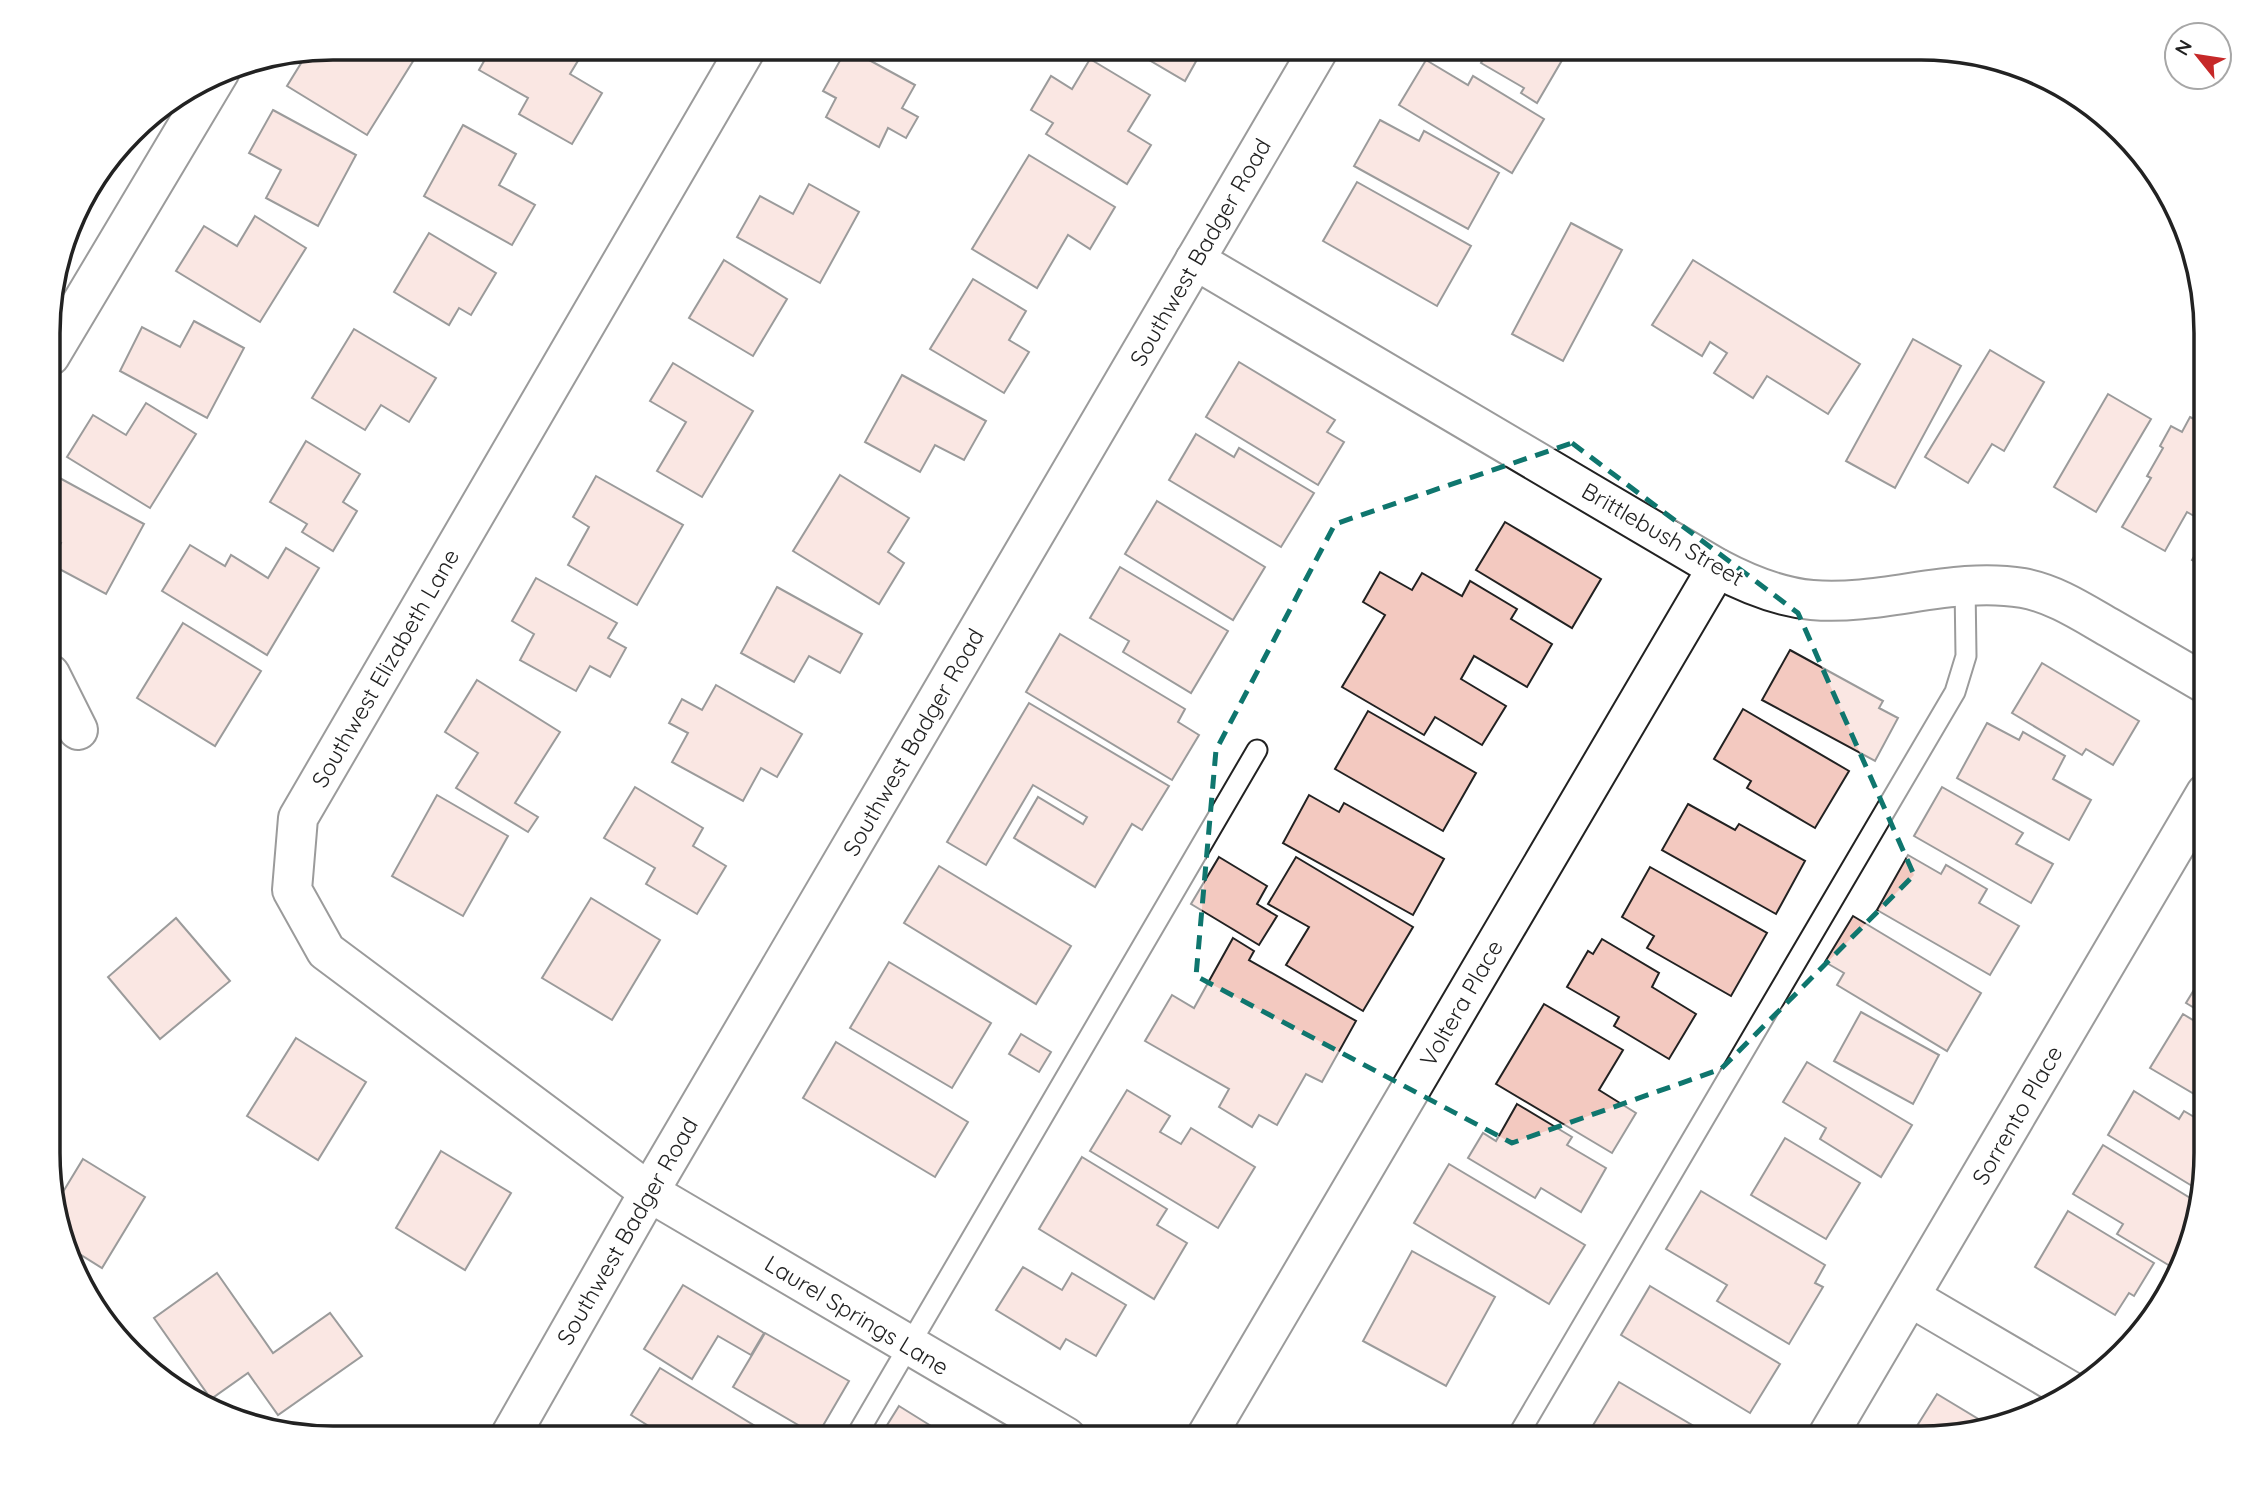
<svg xmlns="http://www.w3.org/2000/svg" width="2254" height="1485" font-family="Quicksand,sans-serif">
<style>
.building{fill:#f3c9c0;stroke:#222;stroke-width:2}
.lines{fill:none;stroke-linecap:round;stroke-linejoin:round}
.service-casing{stroke:#222;stroke-width:23}
.minor-casing{stroke:#222;stroke-width:42}
.service{stroke:#fff;stroke-width:19}
.minor{stroke:#fff;stroke-width:38}
.marked{fill:none;stroke:#0f766e;stroke-width:5;stroke-dasharray:14 9;stroke-linejoin:round}
.labels{text-anchor:middle;dominant-baseline:central;stroke-width:5;stroke-linejoin:round;paint-order:stroke}
.street-label{font-size:23px;fill:#222;stroke:#fff}
.rim{fill:none;stroke:#222;stroke-width:3.5}
</style>
<rect width="100%" height="100%" fill="#fff"/>
<!-- building -->
<g class="building">
<polygon points="350,47 397,47 415,58 367,135 287,86 308,52 330,48 344,56"/>
<polygon points="492,47 558,47 579,59 570,74 602,93 572,144 519,114 528,98 479,70"/>
<polygon points="1127,47 1204,47 1185,81"/>
<polygon points="1470,47 1563,47 1568,50 1537,103 1521,93 1524,88 1481,63 1485,56"/>
<polygon points="847,48 915,85 902,108 918,117 906,138 888,128 879,147 826,117 836,98 823,91"/>
<polygon points="1090,59 1150,95 1128,131 1151,145 1127,184 1046,134 1053,123 1031,110 1051,76 1072,89"/>
<polygon points="1426,60 1468,85 1473,76 1544,119 1512,173 1399,105"/>
<polygon points="273,110 356,155 318,226 266,198 281,170 249,153"/>
<polygon points="1380,120 1419,141 1424,131 1499,173 1468,229 1354,166"/>
<polygon points="463,125 516,154 499,185 535,205 512,245 424,196"/>
<polygon points="1029,155 1115,207 1090,249 1068,235 1037,288 972,249"/>
<polygon points="1357,182 1471,246 1437,306 1323,241"/>
<polygon points="809,184 859,212 820,283 737,237 760,196 793,214"/>
<polygon points="255,216 306,248 260,322 176,271 204,226 237,246"/>
<polygon points="1571,223 1622,250 1563,361 1512,334"/>
<polygon points="429,233 496,273 471,315 459,308 449,325 394,292"/>
<polygon points="724,260 787,299 753,356 689,318"/>
<polygon points="1693,260 1860,364 1828,414 1767,376 1753,398 1714,373 1727,353 1710,342 1702,356 1652,325"/>
<polygon points="973,279 1026,311 1009,340 1029,352 1004,393 930,349"/>
<polygon points="194,321 244,348 207,418 120,371 142,327 180,347"/>
<polygon points="354,329 436,378 409,422 381,405 365,430 312,398"/>
<polygon points="1913,339 1961,366 1895,488 1846,461"/>
<polygon points="1990,350 2044,382 2004,451 1992,444 1968,483 1925,457"/>
<polygon points="1239,362 1335,420 1327,432 1344,442 1318,485 1206,417"/>
<polygon points="673,363 753,411 702,497 657,471 686,422 650,401"/>
<polygon points="902,375 986,421 964,460 935,445 920,472 865,442"/>
<polygon points="2108,394 2151,419 2096,512 2054,487"/>
<polygon points="146,403 196,434 150,508 67,457 93,415 126,435"/>
<polygon points="2190,417 2206,425 2206,495 2194,516 2187,512 2165,551 2122,527 2151,478 2147,476 2163,448 2160,446 2171,426 2182,432"/>
<polygon points="1196,434 1234,457 1239,448 1314,493 1281,547 1169,480"/>
<polygon points="306,441 360,474 343,502 357,511 333,551 302,532 307,524 270,502"/>
<polygon points="840,475 909,518 888,552 904,563 879,604 793,551"/>
<polygon points="56,476 144,524 106,594 50,564 61,543 50,537 50,487"/>
<polygon points="596,476 683,525 637,605 568,565 589,527 573,517"/>
<polygon points="1157,501 1265,567 1233,620 1125,554"/>
<polygon points="1505,522 1601,579 1572,628 1476,570"/>
<polygon points="2206,535 2206,567 2192,560"/>
<polygon points="190,545 225,566 231,555 268,578 286,548 319,568 267,655 162,591"/>
<polygon points="1120,567 1228,631 1191,693 1123,652 1129,641 1090,618"/>
<polygon points="1380,572 1412,590 1422,573 1462,596 1470,581 1517,609 1511,619 1552,644 1527,687 1474,656 1461,679 1506,706 1482,745 1435,717 1424,735 1342,687 1385,615 1363,602"/>
<polygon points="536,578 617,623 608,638 626,648 610,677 590,666 576,691 520,660 534,634 512,621"/>
<polygon points="777,587 862,634 840,673 809,656 794,682 741,653"/>
<polygon points="183,623 261,671 215,746 137,698"/>
<polygon points="1060,634 1185,709 1178,722 1199,735 1172,780 1026,692"/>
<polygon points="1790,650 1883,701 1879,708 1898,718 1875,761 1762,700"/>
<polygon points="2042,663 2139,721 2113,765 2086,749 2082,755 2012,713"/>
<polygon points="477,680 560,732 515,803 538,817 528,832 456,788 478,753 445,732"/>
<polygon points="716,685 802,734 777,777 761,768 743,801 672,762 688,733 669,723 682,699 702,710"/>
<polygon points="1029,703 1169,786 1142,830 1132,824 1095,887 1014,838 1038,797 1083,824 1087,817 1033,785 986,865 947,842"/>
<polygon points="1743,709 1849,771 1815,828 1747,788 1751,781 1714,759"/>
<polygon points="1368,711 1476,773 1443,831 1335,769"/>
<polygon points="1987,723 2019,740 2023,732 2065,756 2053,779 2091,800 2069,840 1957,778"/>
<polygon points="635,787 703,828 693,846 726,866 697,914 646,884 655,868 604,838"/>
<polygon points="1942,787 2023,833 2016,844 2053,864 2031,903 1914,836"/>
<polygon points="437,795 508,836 463,916 392,876"/>
<polygon points="1309,795 1339,812 1344,803 1444,859 1413,915 1283,843"/>
<polygon points="1688,804 1735,830 1739,824 1805,861 1776,914 1662,850"/>
<polygon points="1908,855 1941,874 1946,865 1987,889 1979,903 2019,926 1990,975 1877,910"/>
<polygon points="1219,857 1267,886 1257,904 1277,916 1259,945 1191,904"/>
<polygon points="1296,857 1413,927 1363,1011 1286,965 1309,927 1268,904"/>
<polygon points="939,866 1071,946 1036,1004 904,923"/>
<polygon points="1650,867 1767,933 1731,996 1647,948 1654,936 1622,917"/>
<polygon points="591,898 660,940 612,1020 542,978"/>
<polygon points="1853,916 1981,993 1947,1051 1837,985 1844,973 1825,962"/>
<polygon points="176,918 230,981 160,1039 108,977"/>
<polygon points="1233,938 1254,951 1249,960 1356,1021 1322,1082 1306,1074 1277,1125 1259,1115 1252,1127 1219,1107 1229,1089 1145,1041 1172,995 1194,1008"/>
<polygon points="1602,939 1659,973 1652,987 1696,1014 1669,1059 1614,1026 1619,1017 1567,987 1588,951 1593,954"/>
<polygon points="889,962 991,1023 952,1088 850,1028"/>
<polygon points="2206,970 2206,1015 2186,1003"/>
<polygon points="1544,1004 1623,1050 1599,1090 1636,1113 1612,1153 1496,1084"/>
<polygon points="1861,1012 1939,1055 1913,1104 1834,1061"/>
<polygon points="2183,1014 2206,1028 2206,1101 2150,1068"/>
<polygon points="1021,1034 1051,1052 1039,1072 1009,1054"/>
<polygon points="296,1038 366,1082 318,1160 247,1116"/>
<polygon points="836,1042 968,1122 935,1177 803,1098"/>
<polygon points="1807,1062 1912,1125 1881,1177 1820,1139 1826,1128 1783,1102"/>
<polygon points="1127,1090 1170,1116 1160,1132 1181,1144 1191,1128 1255,1167 1218,1228 1090,1151"/>
<polygon points="2134,1091 2179,1119 2184,1111 2206,1124 2206,1171 2202,1192 2108,1135"/>
<polygon points="1517,1104 1572,1137 1567,1145 1606,1168 1581,1212 1541,1188 1535,1198 1468,1158 1483,1133 1496,1141"/>
<polygon points="1785,1138 1860,1183 1826,1239 1751,1195"/>
<polygon points="2103,1145 2200,1204 2193,1239 2175,1269 2117,1234 2123,1224 2073,1194"/>
<polygon points="441,1151 511,1193 465,1270 396,1228"/>
<polygon points="1082,1157 1167,1209 1157,1225 1187,1243 1154,1299 1039,1229"/>
<polygon points="83,1159 145,1197 102,1268 70,1248 55,1205"/>
<polygon points="1449,1164 1585,1245 1549,1304 1414,1223"/>
<polygon points="1701,1191 1825,1265 1815,1283 1823,1287 1789,1344 1717,1301 1727,1285 1666,1249"/>
<polygon points="2068,1211 2154,1263 2134,1296 2129,1293 2115,1315 2035,1267"/>
<polygon points="1412,1251 1495,1297 1446,1386 1363,1341"/>
<polygon points="1023,1267 1062,1290 1072,1273 1126,1305 1096,1356 1066,1339 1060,1349 996,1310"/>
<polygon points="217,1273 273,1353 330,1313 362,1356 278,1415 248,1373 211,1399 154,1318"/>
<polygon points="683,1285 764,1333 751,1355 718,1336 692,1379 644,1349"/>
<polygon points="1650,1286 1780,1364 1750,1413 1621,1335"/>
<polygon points="765,1333 849,1381 817,1436 733,1387"/>
<polygon points="660,1368 775,1438 668,1438 631,1415"/>
<polygon points="1619,1382 1709,1435 1707,1437 1586,1437"/>
<polygon points="1937,1394 1985,1423 1940,1437 1910,1437"/>
<polygon points="899,1406 944,1434 942,1438 879,1438"/>
</g>
<g class="lines">
<defs>
<g id="service">
<polyline points="1517,1437 1955,692 1966,656 1965,584"/>
<polyline points="855,1438 1257,750"/>
</g>
<g id="minor">
<polyline points="747,47 298,818 292,890 326,951 649,1192 1066,1437"/>
<path d="M1195,260L1717,568C1747,584 1778,597 1812,600C1883,606 1952,576 2023,588C2055,594 2082,612 2110,628C2142,647 2174,665 2206,684"/>
<polyline points="50,356 220,71"/>
<polyline points="50,674 78,730"/>
<polyline points="1910,1297 2072,1392"/>
<polyline points="1206,1437 1717,568"/>
<polyline points="1827,1437 2206,793"/>
<polyline points="509,1438 649,1192 1320,47"/>
</g>
</defs>
<!-- service casing -->
<use href="#service" class="service-casing"/>
<!-- minor casing -->
<use href="#minor" class="minor-casing"/>
<!-- service -->
<use href="#service" class="service"/>
<!-- minor -->
<use href="#minor" class="minor"/>
</g>
<!-- marked area -->
<path d="M0 0H2254V1485H0ZM1572,443L1798,613L1914,875L1721,1069L1512,1143L1196,976L1216,750L1335,524Z" fill="#fff" fill-opacity=".55" fill-rule="evenodd"/>
<path class="marked" d="M1572,443L1798,613L1914,875L1721,1069L1512,1143L1196,976L1216,750L1335,524Z"/>
<g class="labels">
<!-- street labels -->
<g class="street-label">
<text transform="translate(1200 252) rotate(-60)">Southwest Badger Road</text>
<text transform="translate(1663 534) rotate(30)">Brittlebush Street</text>
<text transform="translate(385 668) rotate(-60)">Southwest Elizabeth Lane</text>
<text transform="translate(913 742) rotate(-60)">Southwest Badger Road</text>
<text transform="translate(1461 1003) rotate(-60)">Voltera Place</text>
<text transform="translate(2017 1115) rotate(-60)">Sorrento Place</text>
<text transform="translate(627 1231) rotate(-60)">Southwest Badger Road</text>
<text transform="translate(857 1315) rotate(31)">Laurel Springs Lane</text>
</g>
</g>
<!-- crop -->
<path d="M0 0H2254V1485H0ZM333 60H1921A273 273 0 0 1 2194 333V1153A273 273 0 0 1 1921 1426H333A273 273 0 0 1 60 1153V333A273 273 0 0 1 333 60Z" fill="#fff" fill-rule="evenodd"/>
<path class="rim" d="M333 60H1921A273 273 0 0 1 2194 333V1153A273 273 0 0 1 1921 1426H333A273 273 0 0 1 60 1153V333A273 273 0 0 1 333 60Z"/>
<!-- north arrow -->
<g transform="translate(2198 56) rotate(300)"><circle r="33" fill="#ffffff" stroke="#a7a7a7" stroke-width="2"/>
<path d="M0-5L12 26L0 18L-12 26Z" fill="#c62828"/>
<text y="-10" font-size="19" font-weight="bold" text-anchor="middle" fill="#222222">N</text>
</g>
</svg>
